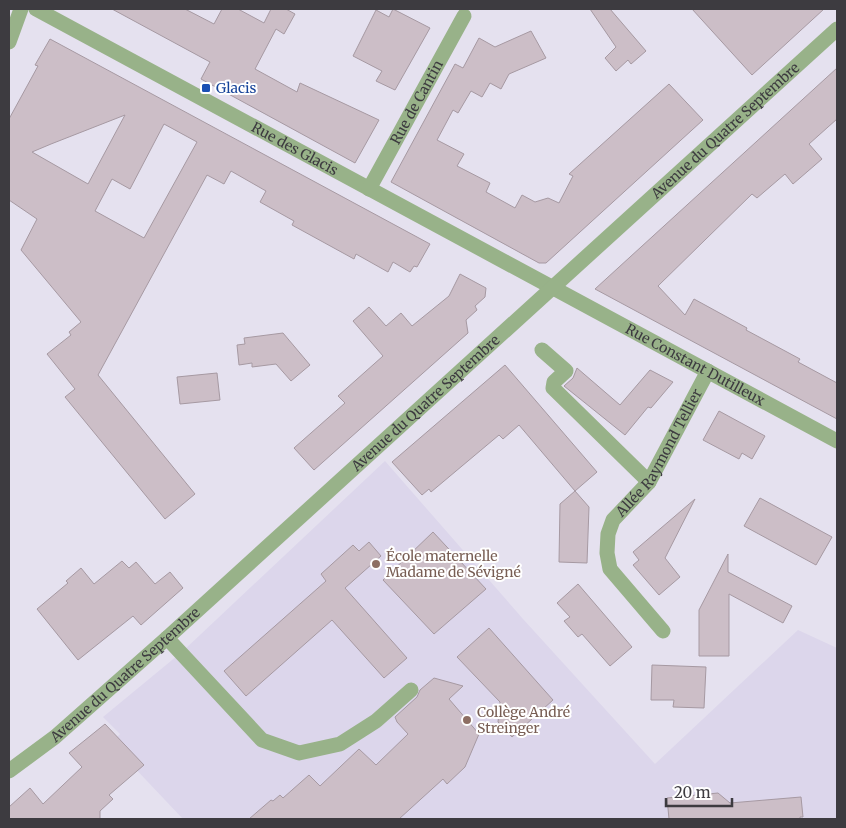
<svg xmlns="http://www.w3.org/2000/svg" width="846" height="828" font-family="Merriweather,serif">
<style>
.education{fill:#dcd6eb}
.building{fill:#ccbec7;stroke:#a699a2;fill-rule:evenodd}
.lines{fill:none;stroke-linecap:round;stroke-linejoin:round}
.minor{stroke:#98b289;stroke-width:15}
.transit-dot{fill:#1a4fb4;stroke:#fff;stroke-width:2}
.education-dot{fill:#8d6e63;stroke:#fff;stroke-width:2}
.labels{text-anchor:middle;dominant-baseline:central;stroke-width:4;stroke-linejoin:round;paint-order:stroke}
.transit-label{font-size:14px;fill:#164399;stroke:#fff;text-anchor:start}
.street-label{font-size:14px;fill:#3d3b40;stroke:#fff}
.education-label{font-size:14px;fill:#785e54;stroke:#fff;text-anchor:start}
</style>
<rect width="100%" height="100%" fill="#e5e1ef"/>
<!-- education -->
<polygon class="education" points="385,461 523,619 655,764 798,630 837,648 837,819 183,819 111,743 120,734 103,717 183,651"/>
<!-- building -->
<g class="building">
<polygon points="112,9 185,9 214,24 222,9 238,9 264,23 271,9 286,9 295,14 284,34 276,29 255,69 297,92 300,83 379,120 355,163 201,79 210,62"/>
<polygon points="393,9 430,28 395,90 376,81 382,71 353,56 376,10 389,17"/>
<polygon points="590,9 610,9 646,51 631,64 628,60 616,71 605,58 616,47"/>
<polygon points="692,9 824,9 752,75"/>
<polygon points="531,31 546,58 509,74 501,89 490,83 482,97 471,91 458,113 453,110 437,140 464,154 457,166 490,183 486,192 515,208 522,195 535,202 548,198 559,203 573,176 569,174 669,84 703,120 546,263 539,263 391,182 455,64 463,68 479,38 495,47"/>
<path d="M50,39L430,244L417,267L414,266L410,272L393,262L388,272L356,254L354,259L292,225L294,221L260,202L266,191L231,171L224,184L207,175L98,375L195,494L165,519L65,397L75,389L47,354L71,335L69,332L81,322L21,250L37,219L9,200V119L38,66L35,65ZM125,115L88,184L32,152L51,144ZM164,124L197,142L144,238L95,211L112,179L130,189Z"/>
<polygon points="837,68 837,119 809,144 822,159 793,184 785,174 757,198 752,194 658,286 685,315 694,299 747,328 746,330 800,359 798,362 837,383 837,419 595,289"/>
<polygon points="460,274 486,288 485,297 475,306 477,310 466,320 468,333 314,470 294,448 345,403 338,396 383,356 353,321 369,307 386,326 401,313 412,326 449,296"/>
<polygon points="283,333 310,365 291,381 276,364 252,367 252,363 239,365 237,345 245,344 244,338"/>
<polygon points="505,365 597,472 575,491 519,425 503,439 499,435 431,492 429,489 422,495 392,462"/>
<polygon points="577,368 620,405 650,370 673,382 651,408 648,407 625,435 564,386 573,378"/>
<polygon points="217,373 220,400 180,404 177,377"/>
<polygon points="719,411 765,436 752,459 742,453 739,459 703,440"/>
<polygon points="575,491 589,507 587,563 559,562 560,504"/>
<polygon points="760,498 832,537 816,565 744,526"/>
<polygon points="695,499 665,558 680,577 659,595 633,565 639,560 633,552"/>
<polygon points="433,532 486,589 434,634 383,580"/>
<polygon points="369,542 381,556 345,588 407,658 384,678 332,620 246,696 224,671 326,581 321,574 353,545 359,551"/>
<polygon points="728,554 728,572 792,606 783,623 729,594 729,656 699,656 699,610"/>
<polygon points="122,561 129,568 136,562 155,584 170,572 183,588 141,625 133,616 78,660 37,609 68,583 66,581 81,568 94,584"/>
<polygon points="578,584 632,647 610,666 582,634 578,637 564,621 570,617 557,603"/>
<polygon points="489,628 553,700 512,737 498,722 500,702 457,657"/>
<polygon points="652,665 706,667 704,708 673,707 674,700 651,700"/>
<polygon points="434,678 463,686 449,699 479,734 465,767 447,784 443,779 399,819 249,819 271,800 273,801 280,795 283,798 309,775 320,786 359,749 376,765 408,734 397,722 395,717 417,697 420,690"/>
<polygon points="105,724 144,765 109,795 113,799 100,811 100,819 9,819 9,807 30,788 43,804 82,767 69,753"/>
<polygon points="718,793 730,803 801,797 803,817 800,817 800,819 669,819 667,798"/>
</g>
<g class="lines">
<!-- minor -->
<g class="minor">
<path id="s1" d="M36,9L837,441"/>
<polyline points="9,42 21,9"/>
<path id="s2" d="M369,189L464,16"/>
<polyline points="542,350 566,371 554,382 553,388 649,482"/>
<path id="s3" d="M663,631L610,569L607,553L608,534L613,520L649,482L708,371"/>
<polyline points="167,638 262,740 299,753 340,744 376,721 411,690"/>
<path id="s4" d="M9,771L55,737L167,638L837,29"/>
</g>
</g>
<!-- markers -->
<rect class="transit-dot" x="201" y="83" width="10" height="10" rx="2.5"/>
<g class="education-dot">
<circle cx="376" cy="564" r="5"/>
<circle cx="467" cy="720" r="5"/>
</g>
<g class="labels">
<!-- transit labels -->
<g class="transit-label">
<text x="216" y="88">Glacis</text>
</g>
<!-- street labels -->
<g class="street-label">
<text stroke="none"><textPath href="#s2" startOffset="99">Rue de Cantin</textPath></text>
<text stroke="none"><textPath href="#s4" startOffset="961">Avenue du Quatre Septembre</textPath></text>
<text stroke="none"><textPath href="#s1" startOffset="294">Rue des Glacis</textPath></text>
<text stroke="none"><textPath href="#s1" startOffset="749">Rue Constant Dutilleux</textPath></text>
<text stroke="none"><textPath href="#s4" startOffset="556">Avenue du Quatre Septembre</textPath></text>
<text stroke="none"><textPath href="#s3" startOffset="214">Allée Raymond Tellier</textPath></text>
<text stroke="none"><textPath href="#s4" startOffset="151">Avenue du Quatre Septembre</textPath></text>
</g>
<!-- education labels -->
<g class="education-label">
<text x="386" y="556">École maternelle<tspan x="386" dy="16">Madame de Sévigné</tspan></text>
<text x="477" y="712">Collège André<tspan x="477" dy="16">Streinger</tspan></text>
</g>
</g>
<!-- border -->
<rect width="846" height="828" fill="none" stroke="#3d3b40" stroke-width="20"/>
<!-- scale -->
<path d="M666 798v8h66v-8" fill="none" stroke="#3d3b40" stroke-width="2.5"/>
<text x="674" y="798" font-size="15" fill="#3d3b40" stroke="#ffffff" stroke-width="4" paint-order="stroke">20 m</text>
</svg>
